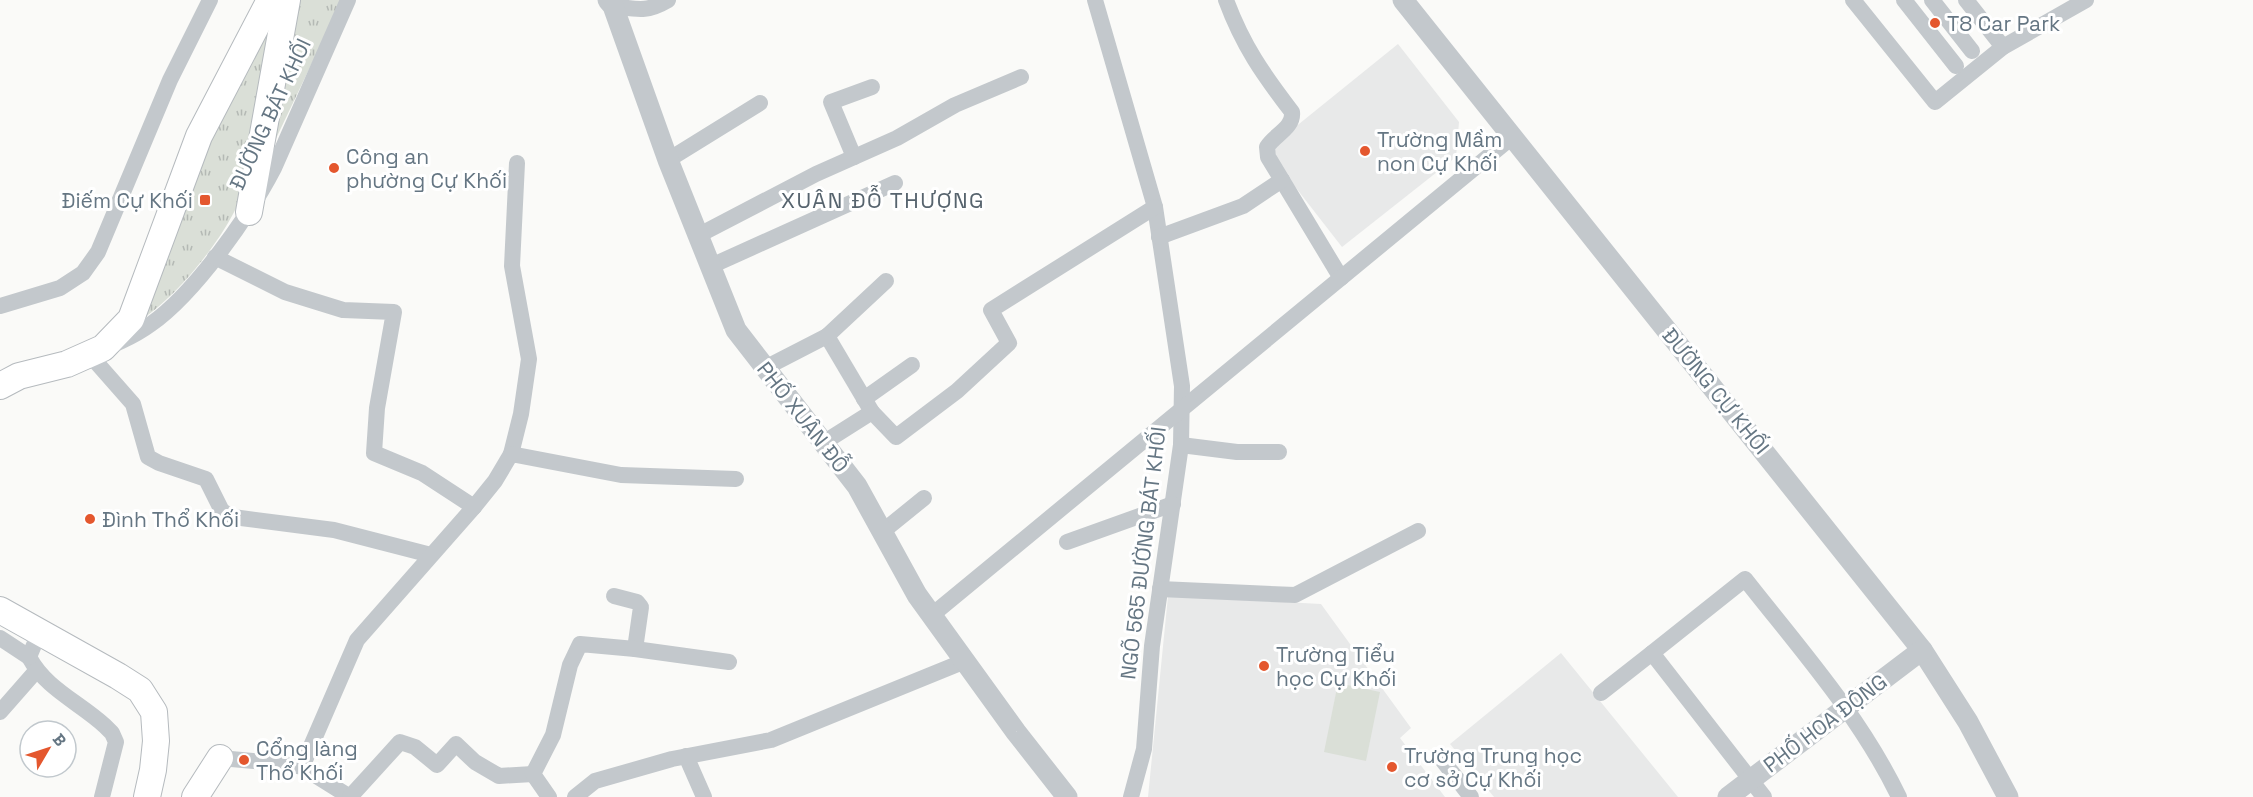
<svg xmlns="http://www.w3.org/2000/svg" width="2253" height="797" font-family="'Space Grotesk',sans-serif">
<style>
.built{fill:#e8e9e9}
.grass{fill:url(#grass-tufts)}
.green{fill:#dadfd7}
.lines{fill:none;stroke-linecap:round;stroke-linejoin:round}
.primary-casing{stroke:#b5babe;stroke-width:28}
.minor{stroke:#c3c8cc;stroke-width:16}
.tertiary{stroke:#c3c8cc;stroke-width:21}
.primary{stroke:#fff;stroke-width:26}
.poi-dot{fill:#e4572e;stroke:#fff;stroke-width:2}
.labels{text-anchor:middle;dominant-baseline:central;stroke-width:6;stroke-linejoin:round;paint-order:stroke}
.poi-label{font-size:21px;fill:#657683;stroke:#fff;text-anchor:start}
.street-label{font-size:21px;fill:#657683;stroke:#fff}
.neighbourhood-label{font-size:22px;letter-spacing:1.5px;fill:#57646e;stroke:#fff}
</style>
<defs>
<pattern id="grass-tufts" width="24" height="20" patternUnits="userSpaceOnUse" patternTransform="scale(1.5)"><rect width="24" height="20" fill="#dadfd7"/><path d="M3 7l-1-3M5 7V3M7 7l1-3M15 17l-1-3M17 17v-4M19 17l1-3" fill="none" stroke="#b4b9b4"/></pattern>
</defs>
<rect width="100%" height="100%" fill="#fafaf8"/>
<!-- built -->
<g class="built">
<polygon points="1398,44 1459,122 1456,157 1342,247 1279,166 1273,145"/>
<polygon points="1168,596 1321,604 1411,728 1400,738 1445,797 1148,797"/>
<polygon points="1561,653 1678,797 1494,797 1450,744"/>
</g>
<!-- grass -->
<g class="grass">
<path d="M277,0L239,202C221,242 176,298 139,321L214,131Z"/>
<polygon points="294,0 342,0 271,149"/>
</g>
<!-- green -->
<polygon class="green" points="1338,683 1380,692 1366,761 1324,752"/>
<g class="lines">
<defs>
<g id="primary">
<polyline points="249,212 287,0"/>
<polyline points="0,386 19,376 67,364 103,348 131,319 199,136 270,0"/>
<polyline points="0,610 118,676 140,690 154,712 156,741 153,770 147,797"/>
<polyline points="195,797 220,758"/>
</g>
</defs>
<!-- primary casing -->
<use href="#primary" class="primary-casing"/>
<!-- minor -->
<g class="minor">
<path d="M348,0L274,168C249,216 195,293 151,324C132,338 111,346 89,354L133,404L148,457L159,463L206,479L222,511L233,517L334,530L431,555"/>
<polyline points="1095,0 1155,207 1182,386 1181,445 1152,646 1144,749 1131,797"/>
<path d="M1226,0C1243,46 1263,74 1292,112C1294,128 1274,135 1267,147L1268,157L1341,278"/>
<polyline points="1853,0 1935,102 2003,47 2086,0"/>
<polyline points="1904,0 1956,66"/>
<polyline points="1932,0 1972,51"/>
<polyline points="1966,0 2003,47"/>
<path d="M613,6C637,9 646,13 668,0"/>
<polyline points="854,157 831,102 872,87"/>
<polyline points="668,160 760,103"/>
<polyline points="699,235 816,174 897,138 955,105 1021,77"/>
<polyline points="1159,237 1243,206 1282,180"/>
<polyline points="215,257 285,292 343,310 394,312 377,408 374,453 422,473 474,507"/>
<polyline points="711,266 895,183"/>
<polyline points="0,306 60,288 83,273 98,252 170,80 210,0"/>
<polyline points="827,336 872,412"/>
<polyline points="765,368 827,336 886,281"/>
<polyline points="864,399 912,365"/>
<polyline points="823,443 872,412 896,437 957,391 1009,343 991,310 1155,207"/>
<polyline points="1181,445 1237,452 1279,452"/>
<polyline points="511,454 521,414 529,359 512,266 517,163"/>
<polyline points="882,532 924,498"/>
<polyline points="1067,542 1173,504"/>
<polyline points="1160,589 1295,595 1418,531"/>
<polyline points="614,596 637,602 641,607 635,649"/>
<polyline points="932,615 1512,137"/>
<path d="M39,633L29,657C46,689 79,702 105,726L112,733L116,742L102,797"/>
<polyline points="0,638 29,657"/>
<path d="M1652,653L1745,579C1800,649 1860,716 1899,797"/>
<polyline points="1601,693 1652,653 1764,797"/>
<polyline points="0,712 36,671"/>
<polyline points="686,756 704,797"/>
<polyline points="1440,757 1471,797"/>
<polyline points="302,767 357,640 474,507 495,481 511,454 621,475 736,479"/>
<polyline points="217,768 220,758 286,764 302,767 350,797"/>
<polyline points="350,797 400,742 415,747 437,765 456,744 475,762 499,776 533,774"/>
<polyline points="549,797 533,774 553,735 570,665 580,644 635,649 729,662"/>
<polyline points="575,797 595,781 672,759 771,740 965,661"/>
</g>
<!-- tertiary -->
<g class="tertiary">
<polyline points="608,0 613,6 668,160 736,330 857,486 917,595 1016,732 1067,797"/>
<polyline points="1403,0 1922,650 1968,722 2008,797"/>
<polyline points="1728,797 1922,650"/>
</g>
<!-- primary -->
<use href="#primary" class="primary"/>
</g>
<!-- markers -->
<g class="poi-dot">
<circle cx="1935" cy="23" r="6"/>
<circle cx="1365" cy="151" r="6"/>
<circle cx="334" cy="168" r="6"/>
<rect x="199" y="194" width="12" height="12" rx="3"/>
<circle cx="90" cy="519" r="6"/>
<circle cx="1264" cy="666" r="6"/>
<circle cx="244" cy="760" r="6"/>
<circle cx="1392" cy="767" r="6"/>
</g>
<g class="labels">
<!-- poi labels -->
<g class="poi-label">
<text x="1947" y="23">T8 Car Park</text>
<text x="1377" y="139">Trường Mầm<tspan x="1377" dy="24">non Cự Khối</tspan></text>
<text x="346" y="156">Công an<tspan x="346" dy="24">phường Cự Khối</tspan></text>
<text x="193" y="200" text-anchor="end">Điếm Cự Khối</text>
<text x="102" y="519">Đình Thổ Khối</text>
<text x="1276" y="654">Trường Tiểu<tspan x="1276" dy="24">học Cự Khối</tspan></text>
<text x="256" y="748">Cổng làng<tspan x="256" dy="24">Thổ Khối</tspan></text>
<text x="1404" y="755">Trường Trung học<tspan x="1404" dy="24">cơ sở Cự Khối</tspan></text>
</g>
<!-- street labels -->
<g class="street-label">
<text transform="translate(270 114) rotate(-65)">ĐƯỜNG BÁT KHỐI</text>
<text transform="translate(1716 391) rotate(51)">ĐƯỜNG CỰ KHỐI</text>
<text transform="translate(803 417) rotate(52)">PHỐ XUÂN ĐỖ</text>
<text transform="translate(1143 553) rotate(-83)">NGÕ 565 ĐƯỜNG BÁT KHỐI</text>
<text transform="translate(1825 723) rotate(-37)">PHỐ HOA ĐỘNG</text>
</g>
<!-- neighbourhood labels -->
<g class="neighbourhood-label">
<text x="883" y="200">XUÂN ĐỖ THƯỢNG</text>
</g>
</g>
<!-- north arrow -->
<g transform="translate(48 749) rotate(51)"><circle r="28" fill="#ffffff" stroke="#c1c8cd" stroke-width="1.5"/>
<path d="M0-4.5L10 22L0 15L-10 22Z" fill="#e4572e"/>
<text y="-9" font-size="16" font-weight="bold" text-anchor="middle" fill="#657683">B</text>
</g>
</svg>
